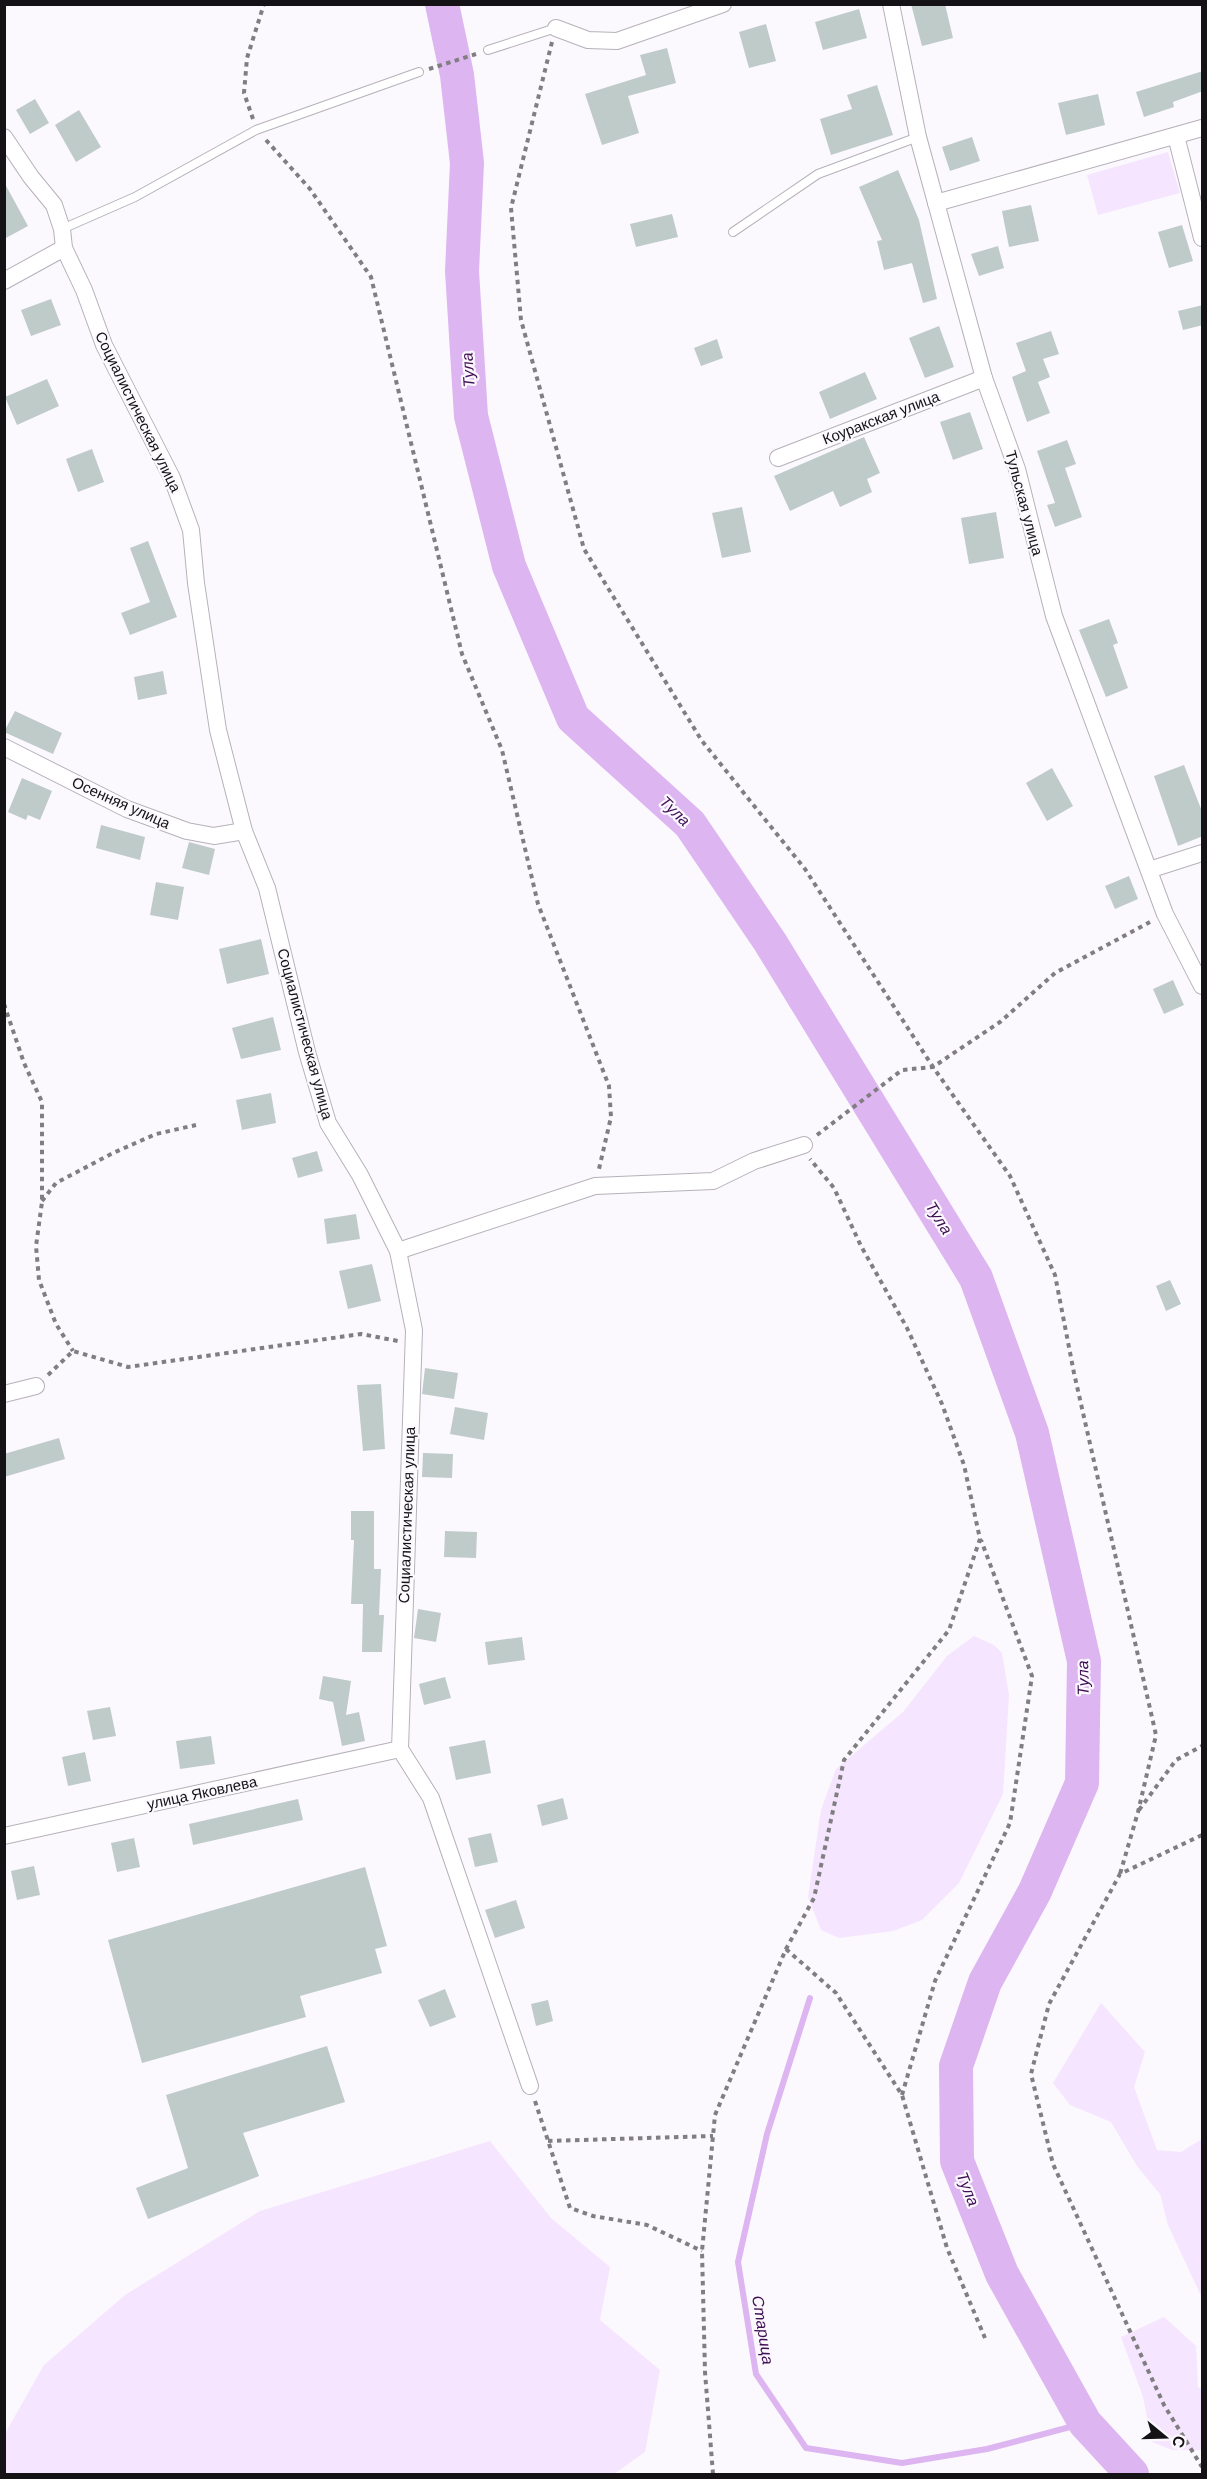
<svg xmlns="http://www.w3.org/2000/svg" width="1207" height="2479" font-family="'DM Sans',sans-serif">
<style>
.green{fill:#f5e5fe}
.lines{fill:none;stroke-linecap:round;stroke-linejoin:round}
.stream{stroke:#dcb5f1;stroke-width:6}
.river{stroke:#dcb5f1;stroke-width:34}
.building{fill:#bfcbc9}
.lane-casing{stroke:#b6b1ba;stroke-width:10}
.street-casing{stroke:#b6b1ba;stroke-width:18}
.path{stroke:#817e82;stroke-width:4;stroke-dasharray:4.5 4.5;stroke-linecap:butt}
.lane{stroke:#fff;stroke-width:8}
.street{stroke:#fff;stroke-width:16}
.labels{text-anchor:middle;dominant-baseline:central;stroke-width:4.5;stroke-linejoin:round;paint-order:stroke}
.street-label{font-size:15px;fill:#141215;stroke:#fcf9fe}
.water-label{font-size:16px;font-style:italic;fill:#400f55;stroke:#fcf9fe}
</style>
<rect width="100%" height="100%" fill="#fcf9fe"/>
<!-- green -->
<g class="green">
<polygon points="1168,152 1180,193 1098,215 1087,175"/>
<polygon points="974,1636 994,1645 1002,1653 1009,1695 1003,1794 959,1883 922,1920 893,1931 839,1938 821,1930 808,1897 821,1810 836,1769 903,1712 947,1656"/>
<polygon points="1101,2003 1145,2052 1134,2087 1157,2150 1181,2152 1202,2139 1202,2298 1168,2225 1160,2194 1137,2166 1111,2122 1070,2105 1053,2083"/>
<polygon points="490,2141 551,2218 610,2267 600,2320 660,2370 645,2452 614,2474 5,2474 5,2439 7,2430 44,2365 125,2295 260,2211"/>
<polygon points="1164,2317 1196,2346 1198,2387 1202,2389 1202,2450 1172,2450 1152,2442 1143,2397 1121,2337"/>
</g>
<g class="lines">
<!-- stream -->
<polyline class="stream" points="810,1998 767,2134 738,2262 756,2374 806,2448 902,2463 987,2449 1085,2423"/>
<!-- river -->
<polyline class="river" points="442,4 457,75 467,163 462,271 471,416 509,566 573,718 690,824 770,942 976,1278 1032,1433 1084,1661 1082,1783 1035,1891 985,1982 956,2066 957,2161 1002,2274 1085,2423 1132,2474"/>
</g>
<!-- building -->
<g class="building">
<polygon points="911,4 945,4 953,38 922,46"/>
<polygon points="859,9 867,38 823,50 815,22"/>
<polygon points="766,24 776,61 749,68 739,32"/>
<polygon points="667,48 676,83 628,96 639,133 602,145 585,94 646,75 640,55"/>
<polygon points="1203,71 1203,91 1173,102 1174,107 1144,117 1136,92"/>
<polygon points="877,85 893,135 831,155 820,119 852,109 847,95"/>
<polygon points="1098,94 1105,125 1066,135 1058,103"/>
<polygon points="35,99 49,123 30,134 16,110"/>
<polygon points="79,110 101,147 76,162 55,125"/>
<polygon points="972,137 980,161 950,171 942,147"/>
<polygon points="898,170 919,220 937,299 923,303 912,263 884,270 877,241 882,240 859,187"/>
<polygon points="4,182 28,226 4,239"/>
<polygon points="1031,205 1039,241 1009,247 1002,211"/>
<polygon points="672,214 678,237 636,247 630,224"/>
<polygon points="1182,225 1193,261 1169,268 1158,232"/>
<polygon points="998,246 1004,268 979,276 971,254"/>
<polygon points="51,299 61,325 31,336 21,310"/>
<polygon points="1203,305 1203,325 1183,330 1178,311"/>
<polygon points="939,326 954,367 925,378 909,338"/>
<polygon points="1051,331 1059,354 1043,359 1050,377 1038,382 1050,413 1027,422 1012,377 1026,371 1016,343"/>
<polygon points="717,339 723,358 701,366 694,348"/>
<polygon points="865,372 877,399 830,419 819,392"/>
<polygon points="47,379 59,406 17,425 5,397"/>
<polygon points="970,412 983,449 953,460 940,422"/>
<polygon points="864,437 880,473 867,479 872,492 840,507 833,491 790,511 774,476"/>
<polygon points="1067,440 1076,464 1065,468 1082,517 1055,527 1047,505 1055,503 1037,451"/>
<polygon points="92,449 104,482 78,492 66,459"/>
<polygon points="742,507 751,552 722,558 712,513"/>
<polygon points="996,512 1004,558 969,564 961,518"/>
<polygon points="148,541 177,617 130,635 121,613 150,602 130,548"/>
<polygon points="1109,619 1118,643 1113,645 1128,688 1106,697 1079,630"/>
<polygon points="163,671 167,694 138,700 134,677"/>
<polygon points="15,711 62,733 53,754 4,732"/>
<polygon points="1184,765 1203,814 1203,836 1178,846 1154,776"/>
<polygon points="1052,768 1073,806 1047,821 1026,783"/>
<polygon points="22,778 52,791 40,820 28,815 26,820 8,812"/>
<polygon points="101,825 145,837 140,860 96,848"/>
<polygon points="189,842 215,849 209,875 182,868"/>
<polygon points="1129,876 1138,899 1115,909 1105,886"/>
<polygon points="156,882 184,887 178,920 150,915"/>
<polygon points="261,939 269,974 227,984 219,949"/>
<polygon points="1173,980 1184,1005 1164,1014 1153,989"/>
<polygon points="273,1017 281,1050 241,1059 232,1028"/>
<polygon points="271,1093 276,1123 242,1130 236,1100"/>
<polygon points="317,1151 323,1171 298,1178 292,1158"/>
<polygon points="356,1214 360,1239 327,1244 324,1219"/>
<polygon points="372,1264 381,1301 348,1309 339,1271"/>
<polygon points="1170,1280 1181,1304 1166,1311 1156,1286"/>
<polygon points="425,1368 458,1373 454,1399 422,1394"/>
<polygon points="381,1384 385,1449 363,1451 357,1385"/>
<polygon points="455,1407 488,1413 484,1440 450,1434"/>
<polygon points="59,1438 65,1459 4,1477 4,1454"/>
<polygon points="423,1453 453,1454 452,1478 422,1477"/>
<polygon points="351,1511 374,1511 374,1569 381,1569 379,1615 384,1615 382,1652 362,1652 363,1604 351,1604 354,1540 351,1540"/>
<polygon points="445,1531 477,1532 476,1558 444,1557"/>
<polygon points="418,1609 441,1613 436,1642 414,1638"/>
<polygon points="522,1637 525,1660 488,1665 485,1642"/>
<polygon points="323,1676 351,1681 346,1715 359,1712 365,1741 342,1746 333,1702 319,1699"/>
<polygon points="445,1677 451,1698 424,1705 419,1684"/>
<polygon points="110,1707 116,1736 93,1740 87,1711"/>
<polygon points="211,1736 215,1764 180,1769 176,1741"/>
<polygon points="485,1740 491,1773 456,1780 449,1747"/>
<polygon points="85,1752 91,1781 68,1786 62,1757"/>
<polygon points="563,1798 568,1819 542,1826 537,1805"/>
<polygon points="298,1799 303,1820 193,1845 189,1824"/>
<polygon points="491,1833 498,1862 475,1867 468,1838"/>
<polygon points="134,1838 140,1867 117,1872 111,1843"/>
<polygon points="34,1866 40,1895 17,1900 11,1871"/>
<polygon points="365,1867 387,1946 375,1949 382,1973 300,1996 306,2017 142,2063 108,1940"/>
<polygon points="516,1900 525,1928 495,1938 485,1910"/>
<polygon points="445,1989 456,2017 430,2027 418,2000"/>
<polygon points="548,2000 553,2021 536,2026 531,2004"/>
<polygon points="327,2046 345,2102 243,2133 259,2176 148,2219 136,2188 188,2168 166,2095"/>
</g>
<g class="lines">
<defs>
<g id="lane">
<polyline points="488,50 556,28"/>
<polyline points="62,229 135,197 256,130 419,72"/>
<polyline points="733,232 818,174 918,137"/>
</g>
<g id="street">
<polyline points="891,4 918,137 984,378 1017,469 1054,616 1165,914 1202,986"/>
<polyline points="556,28 588,40 617,41 723,4"/>
<polyline points="1176,136 1202,238"/>
<polyline points="4,137 31,177 54,205 62,229 64,248 84,290 104,345 172,478 191,530 196,583 218,730 244,831 267,888 307,1052 328,1123 360,1175 398,1251 414,1330 400,1749 431,1798 530,2086"/>
<polyline points="936,203 1202,128"/>
<polyline points="4,281 64,248"/>
<polyline points="778,458 984,378"/>
<polyline points="4,747 127,809 187,831 214,836 244,831"/>
<polyline points="1149,870 1202,853"/>
<polyline points="398,1251 595,1186 713,1181 754,1161 804,1145"/>
<polyline points="4,1394 36,1386"/>
<polyline points="4,1836 400,1749"/>
</g>
</defs>
<!-- lane casing -->
<use href="#lane" class="lane-casing"/>
<!-- street casing -->
<use href="#street" class="street-casing"/>
<!-- path -->
<g class="path">
<polyline points="552,42 511,208 521,320 584,549 702,741 805,869 933,1067 1010,1176 1055,1275 1074,1373 1156,1735 1138,1812 1120,1874"/>
<polyline points="429,69 476,54"/>
<polyline points="253,119 244,93 247,58 264,4"/>
<polyline points="266,140 310,189 371,277 462,654 502,750 538,904 609,1086 611,1117 599,1169"/>
<polyline points="4,1004 24,1063 42,1102 42,1202 36,1246 39,1280 56,1324 73,1351"/>
<polyline points="817,1135 902,1070 933,1067 1000,1022 1055,973 1150,922"/>
<polyline points="42,1201 56,1183 113,1153 156,1134 196,1125"/>
<polyline points="48,1375 73,1351 128,1367 361,1334 398,1341"/>
<polyline points="1139,1810 1176,1760 1202,1746"/>
<polyline points="1202,1835 1120,1874 1049,2004 1031,2074 1053,2164 1164,2405 1202,2467"/>
<polyline points="786,1949 836,1993 902,2095 947,2248 985,2338"/>
<polyline points="902,2095 935,1981 1010,1823 1032,1676 981,1540"/>
<polyline points="535,2101 570,2208 593,2216 647,2225 702,2251"/>
<polyline points="548,2141 713,2136"/>
<polyline points="713,2474 705,2372 702,2251 715,2115 786,1949 814,1898 844,1760 949,1630 980,1539 964,1465 942,1404 907,1328 861,1246 834,1188 810,1159"/>
</g>
<!-- lane -->
<use href="#lane" class="lane"/>
<!-- street -->
<use href="#street" class="street"/>
</g>
<g class="labels">
<!-- street labels -->
<g class="street-label">
<text transform="translate(138 412) rotate(64)">Социалистическая улица</text>
<text transform="translate(881 418) rotate(-21)">Коуракская улица</text>
<text transform="translate(1024 503) rotate(75)">Тульская улица</text>
<text transform="translate(121 803) rotate(24)">Осенняя улица</text>
<text transform="translate(305 1034) rotate(75)">Социалистическая улица</text>
<text transform="translate(407 1515) rotate(-88)">Социалистическая улица</text>
<text transform="translate(202 1793) rotate(-12)">улица Яковлева</text>
</g>
<!-- water labels -->
<g class="water-label">
<text transform="translate(468 370) rotate(-94)">Тула</text>
<text transform="translate(675 811) rotate(44)">Тула</text>
<text transform="translate(939 1218) rotate(58)">Тула</text>
<text transform="translate(1083 1678) rotate(-91)">Тула</text>
<text transform="translate(968 2189) rotate(68)">Тула</text>
<text transform="translate(763 2330) rotate(81)">Старица</text>
</g>
</g>
<!-- border -->
<rect width="1207" height="2479" fill="none" stroke="#141215" stroke-width="12"/>
<!-- north arrow -->
<g transform="translate(1165 2437) rotate(109)" stroke="#fcf9fe" stroke-width="4.5" paint-order="stroke">
<path d="M0-4.5L10 22L0 15L-10 22Z" fill="#141215"/>
<text y="-9" font-size="16" font-weight="bold" text-anchor="middle" fill="#141215">С</text>
</g>
</svg>
